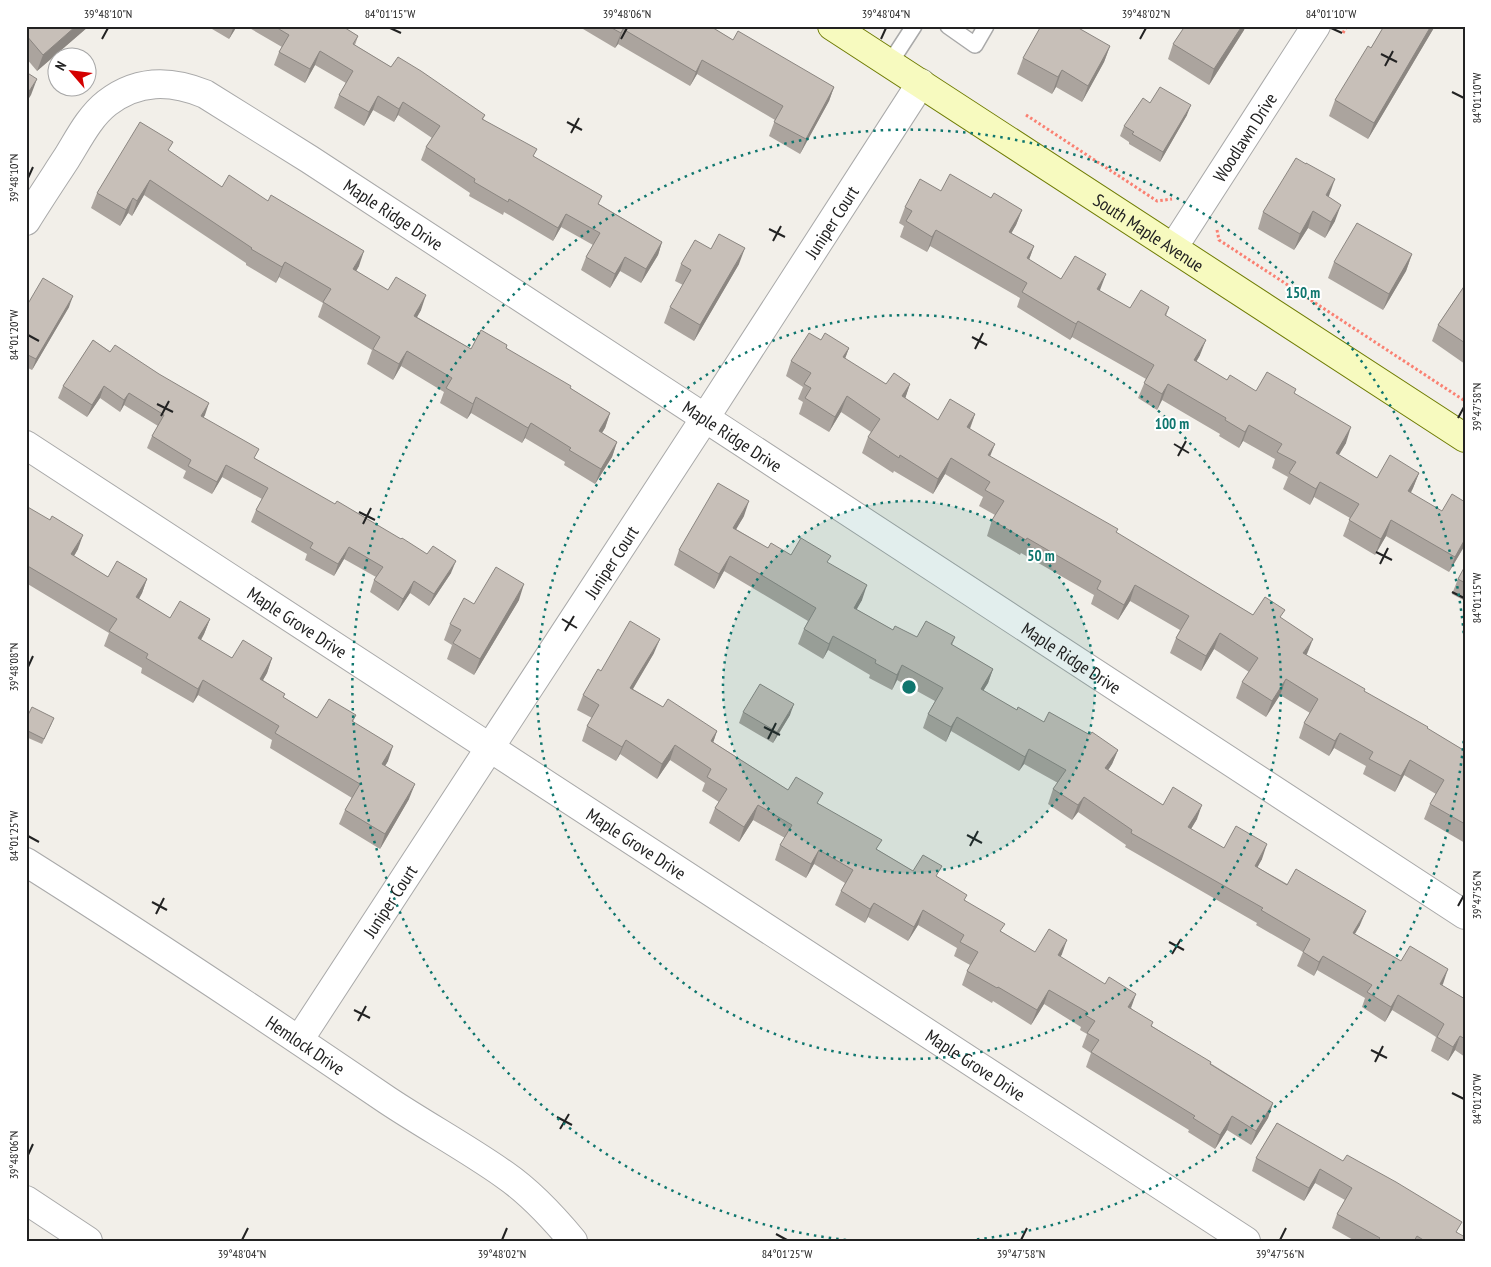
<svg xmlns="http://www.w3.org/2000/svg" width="1491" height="1267" font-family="'PT Sans Narrow',sans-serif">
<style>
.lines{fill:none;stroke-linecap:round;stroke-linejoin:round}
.lane-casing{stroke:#a9a9a9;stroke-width:18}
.street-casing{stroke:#a9a9a9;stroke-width:30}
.secondary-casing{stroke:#707d05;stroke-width:30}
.path{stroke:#fa8072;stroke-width:3;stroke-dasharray:2.5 2.5;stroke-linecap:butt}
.lane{stroke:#fff;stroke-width:15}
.street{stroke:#fff;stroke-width:28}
.secondary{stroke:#f7fabf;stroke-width:28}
.wall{fill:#aba49e}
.shaded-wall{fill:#8b8681}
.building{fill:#c7bfb8;stroke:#8b8681}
.ticks{fill:none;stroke:#222;stroke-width:2}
.ring{fill:none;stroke:#0f766e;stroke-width:2.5;stroke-dasharray:2.5 5}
.labels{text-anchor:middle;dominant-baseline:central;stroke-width:4;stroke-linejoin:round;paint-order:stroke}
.street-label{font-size:18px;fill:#222;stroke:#fff}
.centre{fill:#0f766e;stroke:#fff;stroke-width:2.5}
.ring-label{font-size:15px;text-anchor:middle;font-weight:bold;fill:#0f766e;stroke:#fff;stroke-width:4;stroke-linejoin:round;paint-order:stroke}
.neatline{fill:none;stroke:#222;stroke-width:2}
.ticks-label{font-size:12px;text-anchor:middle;fill:#222}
</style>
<rect width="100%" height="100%" fill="#f2efe9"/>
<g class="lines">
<defs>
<g id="lane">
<polyline points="948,26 975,45 986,26"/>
<polyline points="890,63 914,26"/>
</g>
<g id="street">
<path id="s1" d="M26,221C39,200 53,179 66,159C78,140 89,117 107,103C138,79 171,80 205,94L309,159L1465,915"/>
<path id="s2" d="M1173,248L1316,26"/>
<path id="s3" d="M26,445L1246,1241"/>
<path id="s4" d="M26,862C148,939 268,1019 387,1100C426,1126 467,1148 505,1175C531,1193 553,1217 573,1241"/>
<path id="s5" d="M299,1040L705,418L921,83"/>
<polyline points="26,1200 88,1241"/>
</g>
<g id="secondary">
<path id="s6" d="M832,26L1465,438"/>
</g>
</defs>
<!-- lane casing -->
<use href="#lane" class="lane-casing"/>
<!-- street casing -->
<use href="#street" class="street-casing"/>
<!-- secondary casing -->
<use href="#secondary" class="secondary-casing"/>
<!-- path -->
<g class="path">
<polyline points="1343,33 1347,26"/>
<polyline points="1026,115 1157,201 1172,199"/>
<polyline points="1217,230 1219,240 1465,401"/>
</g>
<!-- lane -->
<use href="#lane" class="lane"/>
<!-- street -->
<use href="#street" class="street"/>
<!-- secondary -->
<use href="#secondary" class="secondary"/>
</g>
<!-- wall -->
<g class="wall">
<polygon points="26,26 89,26 37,71 26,58"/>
<polygon points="207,26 237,26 229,39"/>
<polygon points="246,26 342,26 358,36 355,45 391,67 485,115 483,119 599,204 662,242 658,255 641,283 620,271 610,288 581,270 586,257 593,245 561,227 553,241 504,212 503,215 469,196 470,193 421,160 426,147 432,138 398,115 394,122 373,110 364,126 334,108 339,95 346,83 315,65 305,83 274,65 279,52 282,47"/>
<polygon points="578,26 710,26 733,40 834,87 829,101 800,154 769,136 775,120 697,74 690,86 618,44 615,48"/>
<polygon points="1384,26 1435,26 1368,139 1329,116 1335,100 1371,48"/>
<polygon points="1244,30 1209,85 1168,59 1173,44"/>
<polygon points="1110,46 1104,62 1082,102 1056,87 1052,94 1017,74 1023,58"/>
<polygon points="1150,103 1187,115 1160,162 1129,144 1129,142 1120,136 1124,126"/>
<polygon points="170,152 222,187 359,266 356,271 421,310 417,317 471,349 507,345 506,348 610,413 605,428 602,433 617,442 612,457 595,484 564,465 565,462 525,438 522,443 471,413 467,419 440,403 444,392 401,366 393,380 367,364 372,350 318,317 323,303 279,277 276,283 246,265 246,263 144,195 132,216 128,213 120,226 91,208 97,193"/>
<polygon points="941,191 991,198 1022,210 1016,225 1011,233 1034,246 1029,260 1061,279 1100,291 1130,308 1169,307 1166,316 1200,355 1196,362 1227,380 1256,391 1295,394 1346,443 1339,455 1377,478 1419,473 1411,493 1465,545 1449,572 1386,536 1375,555 1343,536 1350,518 1314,497 1310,505 1283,489 1288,477 1272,468 1275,459 1243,441 1239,448 1219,436 1220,434 1162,400 1157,410 1138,398 1146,379 1072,337 1070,340 1017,307 1020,298 930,246 927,252 900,237 904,226 899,223 905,207"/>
<polygon points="1329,197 1335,221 1325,238 1308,228 1294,250 1258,229 1263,212"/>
<polygon points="1412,254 1406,271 1383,310 1328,278 1334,262"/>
<polygon points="681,264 739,264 694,341 664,323 670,307 683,285 675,281"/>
<polygon points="1465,285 1465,364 1432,341 1438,325"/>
<polygon points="26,307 69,307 32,370 26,367"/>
<polygon points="93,340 205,415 203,417 256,459 451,573 429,606 410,593 398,611 370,592 374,580 376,577 344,559 334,576 305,560 307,554 251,522 256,510 262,499 222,477 212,494 183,478 186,471 147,448 152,436 158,426 124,405 120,412 100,398 87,417 58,398 63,386"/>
<polygon points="821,340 849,348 845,359 886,384 910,384 905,398 938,420 975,414 970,429 990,457 1253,615 1282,619 1306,655 1364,692 1465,751 1465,843 1424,819 1430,804 1436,794 1404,775 1395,792 1363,774 1366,766 1334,748 1329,756 1299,738 1304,723 1310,713 1280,695 1266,717 1236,698 1242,682 1249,672 1214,649 1201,671 1170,653 1176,638 1180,630 1130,601 1118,620 1091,604 1094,595 1021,553 1020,555 987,536 992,520 995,515 979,506 983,497 945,474 933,494 894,471 893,473 862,453 868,437 871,432 841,412 829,432 799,414 803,402 798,399 803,387 786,376 791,361"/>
<polygon points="26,506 78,549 74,556 108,577 147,579 142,593 139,599 170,618 210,619 204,634 201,640 232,658 272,658 267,673 263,680 285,694 283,697 317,718 356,715 353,722 388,761 385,766 409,799 380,849 339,824 345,810 352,798 270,748 272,740 198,695 193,703 141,673 142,668 104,646 109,633 26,583"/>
<polygon points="744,516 736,529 768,548 791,555 828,563 862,600 856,609 893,630 917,637 955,637 952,645 993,669 988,683 983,691 1017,710 1044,722 1090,735 1118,750 1112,764 1108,770 1163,805 1197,819 1191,829 1224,848 1262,859 1257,867 1360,925 1355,934 1465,999 1465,1057 1455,1050 1448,1061 1431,1051 1436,1037 1430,1033 1392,1010 1385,1022 1362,1007 1365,998 1317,970 1314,976 1297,966 1303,952 1256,925 1257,923 1125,847 1126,845 1078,812 1072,820 1048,804 1053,789 1058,783 1024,764 1019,771 951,731 946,742 923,728 928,714 935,701 897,680 892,690 869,678 870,675 828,650 823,659 798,644 804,629 808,621 724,571 714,589 674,565 679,550"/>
<polygon points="1465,566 1465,601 1452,594 1458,579"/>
<polygon points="519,600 474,675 447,659 452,645 444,640 450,624 474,604"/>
<polygon points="654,653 633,689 663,707 717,731 713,742 788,790 819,804 878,850 913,871 938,877 1002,932 1035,952 1062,954 1060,957 1131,1008 1152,1026 1273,1103 1268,1118 1251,1145 1227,1130 1215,1149 1188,1132 1189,1130 1086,1067 1091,1053 1082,1047 1087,1034 1080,1030 1081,1027 1044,1004 1031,1025 993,1001 992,1003 962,985 967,971 970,965 954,956 957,948 918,925 908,941 868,917 865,923 835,905 841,891 845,883 814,864 806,878 775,860 780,845 785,838 753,820 739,842 709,823 715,808 719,802 702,791 705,783 670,760 657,779 620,754 616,761 582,741 587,726 592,718 577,710 583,695 601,671"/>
<polygon points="743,712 790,715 773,743 739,723"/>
<polygon points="26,719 52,723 42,744 26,737"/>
<polygon points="1277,1123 1458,1233 1465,1241 1355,1241 1332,1228 1337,1214 1345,1200 1315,1183 1304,1201 1252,1171 1256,1158"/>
</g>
<!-- shaded-wall -->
<g class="shaded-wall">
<polygon points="76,26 89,26 37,71 43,55"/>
<polygon points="234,26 237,26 229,39"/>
<polygon points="1242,26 1246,26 1244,30 1209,85 1214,69"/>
<polygon points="1431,26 1435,26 1368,139 1374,123"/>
<polygon points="623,29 618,44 615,48 621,33"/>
<polygon points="1110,46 1104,62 1082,102 1088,86"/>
<polygon points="320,51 315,65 305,83 310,69"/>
<polygon points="702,60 697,74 690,86 696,72"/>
<polygon points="1062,70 1056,87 1052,94 1058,77"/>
<polygon points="37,79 31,95 26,103 26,96"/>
<polygon points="834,87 829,101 800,154 806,139"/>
<polygon points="378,96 373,110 364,126 369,112"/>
<polygon points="403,102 398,115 394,122 399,109"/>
<polygon points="1191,105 1187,115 1160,162 1163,152"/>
<polygon points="1335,179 1329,196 1320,212 1326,195"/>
<polygon points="150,180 144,195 132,216 137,201"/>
<polygon points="133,198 128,213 120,226 126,210"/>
<polygon points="1341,205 1335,221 1325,238 1331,222"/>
<polygon points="1022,210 1016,225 1003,248 1009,232"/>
<polygon points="1313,211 1308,228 1294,250 1300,234"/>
<polygon points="566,214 561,227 553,241 558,228"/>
<polygon points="936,230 930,246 927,252 932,237"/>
<polygon points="662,242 658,255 641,283 646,269"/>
<polygon points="1034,246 1028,262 1027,258"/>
<polygon points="745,248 739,264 694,341 700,325"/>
<polygon points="364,251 359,266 348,285 353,269"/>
<polygon points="1412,254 1406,271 1383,310 1389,294"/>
<polygon points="625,257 620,271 610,288 615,274"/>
<polygon points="285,262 279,277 276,283 282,267"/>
<polygon points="1106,274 1100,290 1092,305 1097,289"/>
<polygon points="426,295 421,310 409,331 414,316"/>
<polygon points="73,296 69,307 32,370 36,359"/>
<polygon points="1078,321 1072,337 1070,340 1076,324"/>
<polygon points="1206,340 1200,355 1188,376 1194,360"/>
<polygon points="849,348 843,363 843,357"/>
<polygon points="407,351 401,366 393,380 399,364"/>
<polygon points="910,384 905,399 902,396"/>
<polygon points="1168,384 1162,400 1157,410 1162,394"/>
<polygon points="104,386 100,398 87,417 92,405"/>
<polygon points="129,393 124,405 120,412 124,400"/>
<polygon points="847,396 841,412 829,432 835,417"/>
<polygon points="476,397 471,413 467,419 473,404"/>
<polygon points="209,403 205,415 197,428 201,416"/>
<polygon points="610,413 605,428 593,446 599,431"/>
<polygon points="975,414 969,430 967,427"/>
<polygon points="531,423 525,438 522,443 528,428"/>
<polygon points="1249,425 1243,441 1239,448 1245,432"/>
<polygon points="1351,427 1346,443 1330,469 1336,453"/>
<polygon points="617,442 612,457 595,484 601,469"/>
<polygon points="995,444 989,459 988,455"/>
<polygon points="951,458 945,474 933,494 938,479"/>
<polygon points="226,465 222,477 212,494 217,482"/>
<polygon points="1419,473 1413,488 1402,507 1408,491"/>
<polygon points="1320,482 1314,497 1310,505 1316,489"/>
<polygon points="749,501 744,516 728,543 733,528"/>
<polygon points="1391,520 1386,536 1375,555 1381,539"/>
<polygon points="83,535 78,549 66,569 71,554"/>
<polygon points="1465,539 1465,545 1449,572 1455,557"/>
<polygon points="349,547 344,559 334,576 338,564"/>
<polygon points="730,556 724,571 714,589 719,574"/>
<polygon points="456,561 451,573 429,606 434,594"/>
<polygon points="147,579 142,593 131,612 136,597"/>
<polygon points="414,581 410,593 398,611 403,599"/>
<polygon points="524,584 519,600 474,675 480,659"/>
<polygon points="867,585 862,600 849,623 854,608"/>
<polygon points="1135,585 1130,601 1118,620 1124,605"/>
<polygon points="210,619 204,634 193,653 198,638"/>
<polygon points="1220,633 1214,649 1201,671 1206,656"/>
<polygon points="833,636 828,650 823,659 829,644"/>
<polygon points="660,639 654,653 625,702 630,688"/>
<polygon points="1313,639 1307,654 1298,669 1303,653"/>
<polygon points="272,658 267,673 255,694 260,679"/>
<polygon points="902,665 897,680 892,690 897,675"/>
<polygon points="993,669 988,683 975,704 981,689"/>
<polygon points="1286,679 1280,695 1266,717 1272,701"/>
<polygon points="203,680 198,695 193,703 198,689"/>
<polygon points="794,704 790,715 773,743 777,732"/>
<polygon points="957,717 951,731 946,742 951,727"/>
<polygon points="717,731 712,746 711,741"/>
<polygon points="1340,733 1334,748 1329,756 1335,741"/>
<polygon points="626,740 620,754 616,761 622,747"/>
<polygon points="675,745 670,760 657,779 662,764"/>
<polygon points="393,746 388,761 377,779 382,764"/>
<polygon points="1029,749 1024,764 1019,771 1025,757"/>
<polygon points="1118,750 1112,764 1100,783 1105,768"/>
<polygon points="1410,760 1404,775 1395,792 1401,776"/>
<polygon points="415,784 409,799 380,849 385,834"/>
<polygon points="1084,797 1078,812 1072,820 1078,805"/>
<polygon points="758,805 753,820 739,842 744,827"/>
<polygon points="1202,805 1197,819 1183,842 1188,827"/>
<polygon points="1267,844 1262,859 1250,881 1255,866"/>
<polygon points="819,850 814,864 806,878 811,864"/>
<polygon points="874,903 868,917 865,923 870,909"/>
<polygon points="923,910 918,925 908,941 914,927"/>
<polygon points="1366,911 1360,925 1347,947 1353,933"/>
<polygon points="1067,940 1062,954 1053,970 1058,955"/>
<polygon points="1323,956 1317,970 1314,976 1319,962"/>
<polygon points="1448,969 1443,984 1434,998 1440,984"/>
<polygon points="1049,990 1044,1004 1031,1025 1037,1010"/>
<polygon points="1136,994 1131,1008 1128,1007"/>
<polygon points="1398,995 1392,1010 1385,1022 1391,1007"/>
<polygon points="1460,1036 1455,1050 1448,1061 1453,1047"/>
<polygon points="1273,1103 1268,1118 1251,1145 1256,1131"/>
<polygon points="1232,1116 1227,1130 1215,1149 1220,1135"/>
<polygon points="1320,1169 1315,1183 1304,1201 1309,1188"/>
</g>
<!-- building -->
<g class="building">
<polygon points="26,26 76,26 43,55 26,35"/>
<polygon points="274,26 342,26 358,36 353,44 391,67 398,57 421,71 485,115 482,119 537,149 533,156 602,196 598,204 662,242 646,269 625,257 615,274 586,257 600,233 566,214 558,228 509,199 508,202 474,182 475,179 426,147 440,126 403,102 399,109 378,96 369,112 339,95 353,71 320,51 310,69 279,52 289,35"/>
<polygon points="608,26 710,26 733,40 738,31 834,87 806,139 774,122 783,106 702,60 696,72 623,29 621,33"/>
<polygon points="1041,26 1075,26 1110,46 1088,86 1062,70 1058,77 1023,58"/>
<polygon points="1185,26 1242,26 1214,69 1173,44"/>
<polygon points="1384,26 1431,26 1374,123 1335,100 1368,46 1371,48"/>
<polygon points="26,72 37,79 26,96"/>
<polygon points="1160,87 1191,105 1163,152 1132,134 1134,132 1124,126 1143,98 1150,103"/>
<polygon points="140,122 173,142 168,150 222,187 229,175 268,201 271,195 364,251 353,269 388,290 396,277 426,295 414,316 471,349 481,330 507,345 506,348 571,386 570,388 610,413 599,431 617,442 601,469 569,450 571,448 531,423 528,428 476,397 473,404 446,388 452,378 407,351 399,364 373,349 380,337 323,302 331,289 285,262 282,267 251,249 252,248 150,180 137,201 133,198 126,210 97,193"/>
<polygon points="1296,158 1306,164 1306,163 1335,179 1326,195 1341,205 1331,222 1313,211 1300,234 1263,212"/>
<polygon points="950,174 991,198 994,193 1022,210 1009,232 1034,246 1027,258 1061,279 1075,256 1106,274 1097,289 1130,308 1141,290 1169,307 1165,315 1206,340 1194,360 1227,380 1230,375 1256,391 1267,372 1296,389 1294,393 1351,427 1336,453 1377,478 1390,455 1419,473 1408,491 1442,511 1452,494 1465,502 1465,539 1455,557 1391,520 1381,539 1349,520 1359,504 1320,482 1316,489 1289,473 1296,462 1277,452 1282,444 1249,425 1245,432 1225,420 1226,418 1168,384 1162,394 1144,383 1154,365 1078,321 1076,324 1022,292 1027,283 936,230 932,237 906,221 912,211 905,207 920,179 941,191"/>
<polygon points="1357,223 1412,254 1389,294 1334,262"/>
<polygon points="719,234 745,248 700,325 670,307 691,270 681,264 695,240 711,249"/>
<polygon points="43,278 73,296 36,359 26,354 26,307"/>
<polygon points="1465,285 1465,343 1438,325"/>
<polygon points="809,333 821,340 825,333 849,348 843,357 886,384 894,373 910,384 902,396 938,420 950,399 975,414 967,427 995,444 988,455 1118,529 1116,532 1253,615 1265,597 1285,610 1280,617 1313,639 1303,653 1365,689 1364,691 1428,727 1427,728 1465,751 1465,824 1430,804 1444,780 1410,760 1401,776 1369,759 1373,752 1340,733 1335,741 1304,723 1318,699 1286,679 1272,701 1242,682 1258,658 1220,633 1206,656 1176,638 1189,616 1135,585 1124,605 1097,589 1101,581 1027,538 1026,540 992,520 1004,501 985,490 990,482 951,458 938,479 900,455 899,458 868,437 880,419 847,396 835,417 805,398 811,388 804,384 811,373 791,361"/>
<polygon points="93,340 110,352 115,345 159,374 209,403 201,416 259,449 254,458 335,504 337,501 401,539 402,538 427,554 433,546 456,561 434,594 414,581 403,599 374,580 383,567 349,547 338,564 310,548 313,543 256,510 268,488 226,465 217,482 188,466 191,460 152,436 164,415 129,393 124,400 104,386 92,405 63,386"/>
<polygon points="718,483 749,501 733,528 768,548 771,543 791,555 801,538 831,556 827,562 867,585 854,608 893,630 895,626 917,637 926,621 955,637 951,644 993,669 981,689 1017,710 1018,707 1044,722 1049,712 1090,735 1092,732 1118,750 1105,768 1163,805 1173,787 1202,805 1188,827 1224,848 1236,826 1267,844 1255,866 1287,885 1296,869 1366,911 1353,933 1401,961 1410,946 1448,969 1440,984 1465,999 1465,1039 1460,1036 1453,1047 1437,1037 1444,1024 1435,1018 1398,995 1391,1007 1367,992 1372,985 1323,956 1319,962 1303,952 1310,939 1261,910 1263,908 1131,833 1132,830 1084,797 1078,805 1053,789 1066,770 1029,749 1025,757 957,717 951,727 928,714 943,688 902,665 897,675 875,663 876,660 833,636 829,644 804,629 816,608 730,556 719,574 679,550"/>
<polygon points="26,506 50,520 52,516 83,535 71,554 108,577 117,561 147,579 136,597 170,618 180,601 210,619 198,638 232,658 243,640 272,658 260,679 285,694 283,697 317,718 329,699 356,715 352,721 393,746 382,764 415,784 385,834 345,810 360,784 275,733 279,726 203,680 198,689 146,658 148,654 109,631 117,619 26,565"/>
<polygon points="1465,566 1465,583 1458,579"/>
<polygon points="496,567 524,584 480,659 453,643 461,630 450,624 464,598 474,604"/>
<polygon points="630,621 660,639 630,688 663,707 668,699 717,731 711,741 788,790 796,777 823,793 817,803 882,840 876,849 913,871 923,855 942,866 936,876 967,895 964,900 1005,924 1000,931 1035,952 1049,929 1067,940 1058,955 1105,984 1109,977 1136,994 1128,1007 1153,1022 1151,1026 1211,1062 1210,1064 1273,1103 1256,1131 1232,1116 1220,1135 1193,1118 1195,1116 1091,1052 1099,1040 1087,1033 1095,1021 1085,1015 1087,1012 1049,990 1037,1010 998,987 997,988 967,971 978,952 960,942 964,935 923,910 914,927 874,903 870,909 841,891 853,870 819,850 811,864 780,845 792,825 758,805 744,827 715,808 727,789 707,777 711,769 675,745 662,764 626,740 622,747 587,726 599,705 583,695 598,669 601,671"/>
<polygon points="760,684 794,704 777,732 743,712"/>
<polygon points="32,707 54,718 44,739 26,730 26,719"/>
<polygon points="1277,1123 1343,1161 1347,1155 1396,1182 1462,1222 1456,1232 1465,1237 1465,1241 1425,1241 1417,1236 1414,1241 1378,1240 1380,1238 1337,1214 1352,1188 1320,1169 1309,1188 1256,1158"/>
</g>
<!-- ticks -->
<path class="ticks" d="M390,28L401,33M1331,28L1342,33M102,39L108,28M621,39L627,28M881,39L886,28M1140,39L1146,28M1381,54L1397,62M1385,66L1393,51M1452,92L1464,98M567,122L582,130M571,133L579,118M28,178L33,167M769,229L785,237M773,241L781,226M28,335L39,341M972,337L987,345M975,349L983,333M157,404L173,412M161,416L169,401M1458,418L1464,407M1174,444L1189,453M1178,456L1186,441M359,512L375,520M363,524L371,508M1376,552L1392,560M1380,564L1388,548M1452,592L1464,598M562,619L577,628M565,631L574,616M28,667L33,656M764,727L780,735M768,739L776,723M967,835L982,843M28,836L39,842M970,846L978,831M152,902L167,910M1458,906L1464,895M156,914L164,898M1169,942L1184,950M1172,954L1181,939M354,1010L370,1018M358,1021L366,1006M1371,1050L1387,1058M1375,1062L1383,1046M1452,1093L1464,1099M557,1117L572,1125M560,1129L569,1114M28,1155L33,1144M776,1234L787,1240M242,1240L248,1228M502,1240L507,1228M1021,1240L1027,1228M1280,1240L1286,1228"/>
<!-- distance rings -->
<circle cx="909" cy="687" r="186" fill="#0f766e" fill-opacity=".12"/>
<g class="ring">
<circle cx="909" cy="687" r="186"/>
<circle cx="909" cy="687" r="372"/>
<path d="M1465 726A557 557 0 0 1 972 1240M846 1240A557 557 0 1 1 1465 648"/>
</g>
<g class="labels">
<!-- street labels -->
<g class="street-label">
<text stroke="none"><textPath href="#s2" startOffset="132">Woodlawn Drive</textPath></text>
<text stroke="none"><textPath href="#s1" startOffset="471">Maple Ridge Drive</textPath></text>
<text stroke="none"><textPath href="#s5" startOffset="976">Juniper Court</textPath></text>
<text stroke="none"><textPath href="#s6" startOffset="378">South Maple Avenue</textPath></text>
<text stroke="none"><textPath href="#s1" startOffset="876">Maple Ridge Drive</textPath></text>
<text stroke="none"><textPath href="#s5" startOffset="571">Juniper Court</textPath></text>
<text stroke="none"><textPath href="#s3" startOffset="324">Maple Grove Drive</textPath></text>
<text stroke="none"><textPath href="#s1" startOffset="1281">Maple Ridge Drive</textPath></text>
<text stroke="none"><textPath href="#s3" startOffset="729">Maple Grove Drive</textPath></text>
<text stroke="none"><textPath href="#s5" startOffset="166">Juniper Court</textPath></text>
<text stroke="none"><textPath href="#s4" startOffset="334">Hemlock Drive</textPath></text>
<text stroke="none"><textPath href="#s3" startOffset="1134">Maple Grove Drive</textPath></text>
</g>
</g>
<circle cx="909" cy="687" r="8" class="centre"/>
<g class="ring-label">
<text x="1303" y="298">150 m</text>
<text x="1172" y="429">100 m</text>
<text x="1041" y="561">50 m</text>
</g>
<!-- border -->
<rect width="1491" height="1267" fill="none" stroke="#ffffff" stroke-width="55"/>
<!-- north arrow -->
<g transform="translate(72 72) rotate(298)"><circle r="24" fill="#ffffff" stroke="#a7a7a7"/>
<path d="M0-4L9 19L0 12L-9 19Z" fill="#d40000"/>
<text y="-8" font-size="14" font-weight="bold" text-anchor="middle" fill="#222222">N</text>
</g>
<rect x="28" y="28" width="1436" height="1212" class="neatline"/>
<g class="ticks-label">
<text x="108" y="18">39°48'10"N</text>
<text x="390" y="18">84°01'15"W</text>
<text x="627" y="18">39°48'06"N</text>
<text x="886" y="18">39°48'04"N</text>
<text x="1146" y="18">39°48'02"N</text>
<text x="1331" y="18">84°01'10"W</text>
<text transform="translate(1477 98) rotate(-90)" y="4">84°01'10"W</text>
<text transform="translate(14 178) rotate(-90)" y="4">39°48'10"N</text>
<text transform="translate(14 335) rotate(-90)" y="4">84°01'20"W</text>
<text transform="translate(1477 407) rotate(-90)" y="4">39°47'58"N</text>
<text transform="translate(1477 598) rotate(-90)" y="4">84°01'15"W</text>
<text transform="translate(14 667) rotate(-90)" y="4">39°48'08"N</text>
<text transform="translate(14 836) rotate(-90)" y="4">84°01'25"W</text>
<text transform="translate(1477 895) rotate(-90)" y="4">39°47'56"N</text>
<text transform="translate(1477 1099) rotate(-90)" y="4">84°01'20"W</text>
<text transform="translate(14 1155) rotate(-90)" y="4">39°48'06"N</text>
<text x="242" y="1258">39°48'04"N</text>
<text x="502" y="1258">39°48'02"N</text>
<text x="787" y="1258">84°01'25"W</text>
<text x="1021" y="1258">39°47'58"N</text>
<text x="1280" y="1258">39°47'56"N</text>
</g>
</svg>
